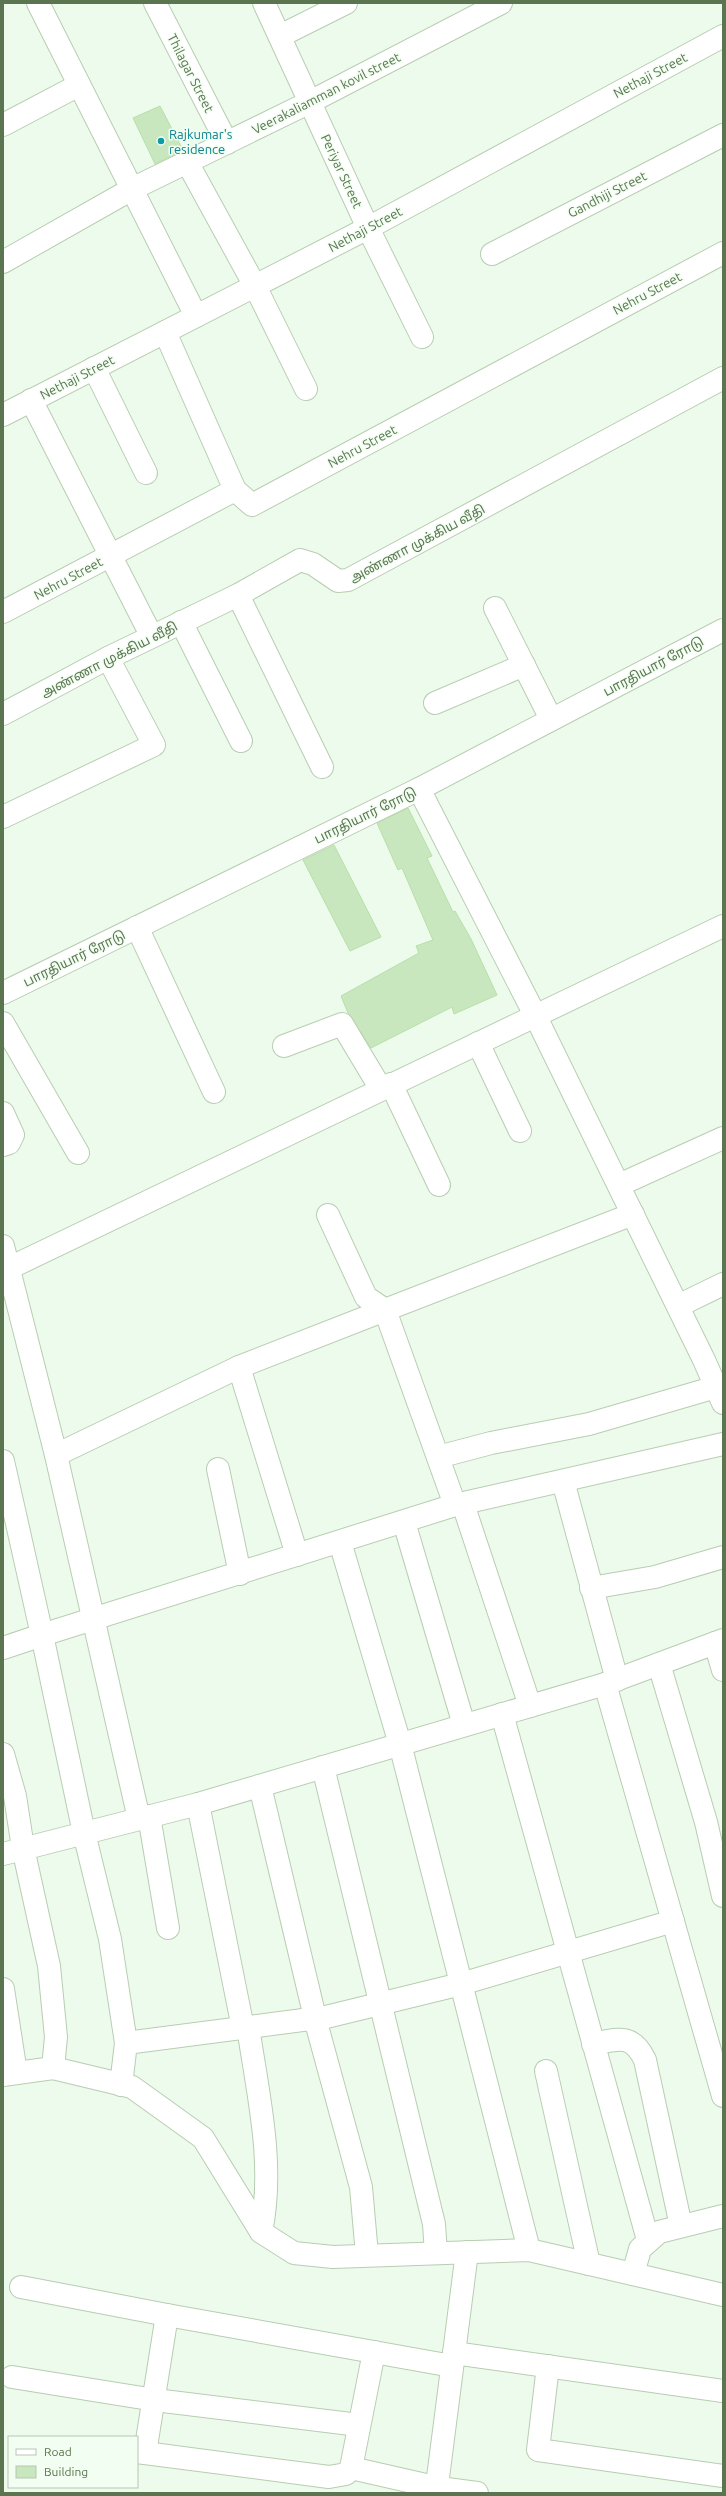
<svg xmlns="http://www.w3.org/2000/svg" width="726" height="2496" font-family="Ubuntu,'Noto Sans Tamil',sans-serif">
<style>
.building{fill:#c9e7be;stroke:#b7e0a7}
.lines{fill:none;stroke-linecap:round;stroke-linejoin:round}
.minor-casing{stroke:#b8cdb2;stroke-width:24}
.minor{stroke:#fff;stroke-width:22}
.culture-dot{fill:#0f9aa8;stroke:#f2fef2;stroke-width:1.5}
.labels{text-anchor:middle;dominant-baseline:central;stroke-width:3;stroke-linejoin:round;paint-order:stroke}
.street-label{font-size:13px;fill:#5b7550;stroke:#f2fef2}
.culture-label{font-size:13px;fill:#0d838f;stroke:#f2fef2;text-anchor:start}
</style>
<rect width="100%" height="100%" fill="#ecfbeb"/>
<!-- building -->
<g class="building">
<polygon points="160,106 183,150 155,164 133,118"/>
<polygon points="408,808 432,856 427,858 453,912 455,911 471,939 497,995 454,1014 452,1007 371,1048 348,1013 341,996 419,953 416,946 433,940 402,868 398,870 377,823"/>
<polygon points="334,845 381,937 350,951 303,860"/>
</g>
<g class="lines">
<defs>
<g id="minor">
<polyline points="38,3 196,316"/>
<polyline points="155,3 227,143"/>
<polyline points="264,3 368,228 422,337"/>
<polyline points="280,36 346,3"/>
<polyline points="3,125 79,85"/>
<polyline points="187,162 255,286 306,389"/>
<polyline points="492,254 723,135"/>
<polyline points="3,262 132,189 310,102 501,3"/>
<polyline points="165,332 235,490"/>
<polyline points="94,368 146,473"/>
<polyline points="31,400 151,635"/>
<polyline points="3,415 368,228 723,36"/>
<polyline points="238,595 322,767"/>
<polyline points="495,608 551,719"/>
<polyline points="3,612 235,490 252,505 723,253"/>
<polyline points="181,622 241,741"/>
<polyline points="435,703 524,665"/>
<polyline points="3,714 108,658 238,595 300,560 313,564 338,581 348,580 723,378"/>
<polyline points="419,789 535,1015 704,1360 723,1403"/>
<polyline points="3,817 154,745 108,658"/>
<polyline points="137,927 214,1092"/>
<polyline points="3,993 419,789 723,630"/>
<polyline points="3,1023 78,1153"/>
<polyline points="478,1043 520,1131"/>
<polyline points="284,1046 342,1024 381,1089"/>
<polyline points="391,1084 439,1185"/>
<polyline points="3,1113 13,1135 9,1143 3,1145"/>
<polyline points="619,1185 723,1138"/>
<polyline points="328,1215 366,1297 385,1310"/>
<polyline points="3,1246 56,1455 139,1819"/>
<polyline points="3,1271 723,926"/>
<polyline points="678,1306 723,1284"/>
<polyline points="239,1367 297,1555"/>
<polyline points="56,1455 239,1367 385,1310"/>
<polyline points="438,1457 491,1443 589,1424 716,1387"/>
<polyline points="3,1461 42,1635 455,1505 723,1444"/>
<polyline points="218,1469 240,1574"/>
<polyline points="563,1481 617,1680"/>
<polyline points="463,1504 530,1706"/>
<polyline points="455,1505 385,1310 633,1214"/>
<polyline points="404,1522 464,1725"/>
<polyline points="340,1542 400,1744 529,2250"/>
<polyline points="591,1588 655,1577 723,1557"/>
<polyline points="715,1643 723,1670"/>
<polyline points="3,1648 42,1635 84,1833 110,1939 126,2043"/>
<polyline points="659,1664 706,1822 723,1896"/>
<polyline points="605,1684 723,2096"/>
<polyline points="502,1714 648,2240"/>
<polyline points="3,1754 15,1796 23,1848 49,1966 56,2037 53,2068"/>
<polyline points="323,1767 434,2224 436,2253"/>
<polyline points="260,1786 317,2026 361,2187 367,2255"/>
<polyline points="198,1804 243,2028"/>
<polyline points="149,1816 168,1928"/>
<polyline points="3,1854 198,1804 605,1684 723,1640"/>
<polyline points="3,1989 16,2073"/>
<path d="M248,2027C258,2095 275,2164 261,2232"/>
<path d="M593,2044C618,2039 632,2033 645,2060L681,2226"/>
<polyline points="546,2071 589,2264"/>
<polyline points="3,2075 53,2068 132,2087 203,2138 261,2232 294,2253 333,2257 529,2250 723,2295"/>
<polyline points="121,2085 126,2043 326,2017 461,1984 673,1921"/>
<polyline points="633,2274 640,2249 659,2232 723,2216"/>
<polyline points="21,2287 167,2315"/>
<polyline points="454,2353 723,2391"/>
<polyline points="548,2366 538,2450 723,2476"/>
<polyline points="12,2377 155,2400 359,2425"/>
<polyline points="137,2452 329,2477 346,2474 351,2468 374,2352"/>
<polyline points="145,2453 167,2315 452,2366"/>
<polyline points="351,2468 439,2488 477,2493"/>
<polyline points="436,2493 467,2252"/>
</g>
</defs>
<!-- minor casing -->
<use href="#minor" class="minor-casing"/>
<!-- minor -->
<use href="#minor" class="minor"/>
</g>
<!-- markers -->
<circle class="culture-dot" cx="161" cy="141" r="4"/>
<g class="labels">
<!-- street labels -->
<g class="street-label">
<text transform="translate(191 73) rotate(63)">Thilagar Street</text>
<text transform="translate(650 75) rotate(-28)">Nethaji Street</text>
<text transform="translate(326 93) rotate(-27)">Veerakaliamman kovil street</text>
<text transform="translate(342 171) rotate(65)">Periyar Street</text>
<text transform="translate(607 194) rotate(-27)">Gandhiji Street</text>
<text transform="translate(365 229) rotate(-28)">Nethaji Street</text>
<text transform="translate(647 293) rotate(-28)">Nehru Street</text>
<text transform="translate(77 377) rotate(-27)">Nethaji Street</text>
<text transform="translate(362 446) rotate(-28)">Nehru Street</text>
<text transform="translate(417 543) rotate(-28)">அண்ணா முக்கிய வீதி</text>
<text transform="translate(68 578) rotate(-28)">Nehru Street</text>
<text transform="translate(109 659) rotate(-27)">அண்ணா முக்கிய வீதி</text>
<text transform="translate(653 666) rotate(-28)">பாரதியார் ரோடு</text>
<text transform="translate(365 815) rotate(-26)">பாரதியார் ரோடு</text>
<text transform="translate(74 958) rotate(-26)">பாரதியார் ரோடு</text>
</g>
<!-- culture labels -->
<g class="culture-label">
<text x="169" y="134">Rajkumar's<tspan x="169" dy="15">residence</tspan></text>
</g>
</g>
<!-- border -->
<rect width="726" height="2496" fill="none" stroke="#5b7550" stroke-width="8"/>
<!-- legend -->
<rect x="8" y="2436" width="130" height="52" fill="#f2fef2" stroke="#b6c7b1"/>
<rect x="16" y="2449" width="20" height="6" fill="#ffffff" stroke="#b6c7b1"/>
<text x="44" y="2456" font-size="12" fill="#5b7550">Road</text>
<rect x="16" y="2466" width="20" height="12" fill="#c9e7be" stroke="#b6c7b1"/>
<text x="44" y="2476" font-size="12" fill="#5b7550">Building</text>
</svg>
